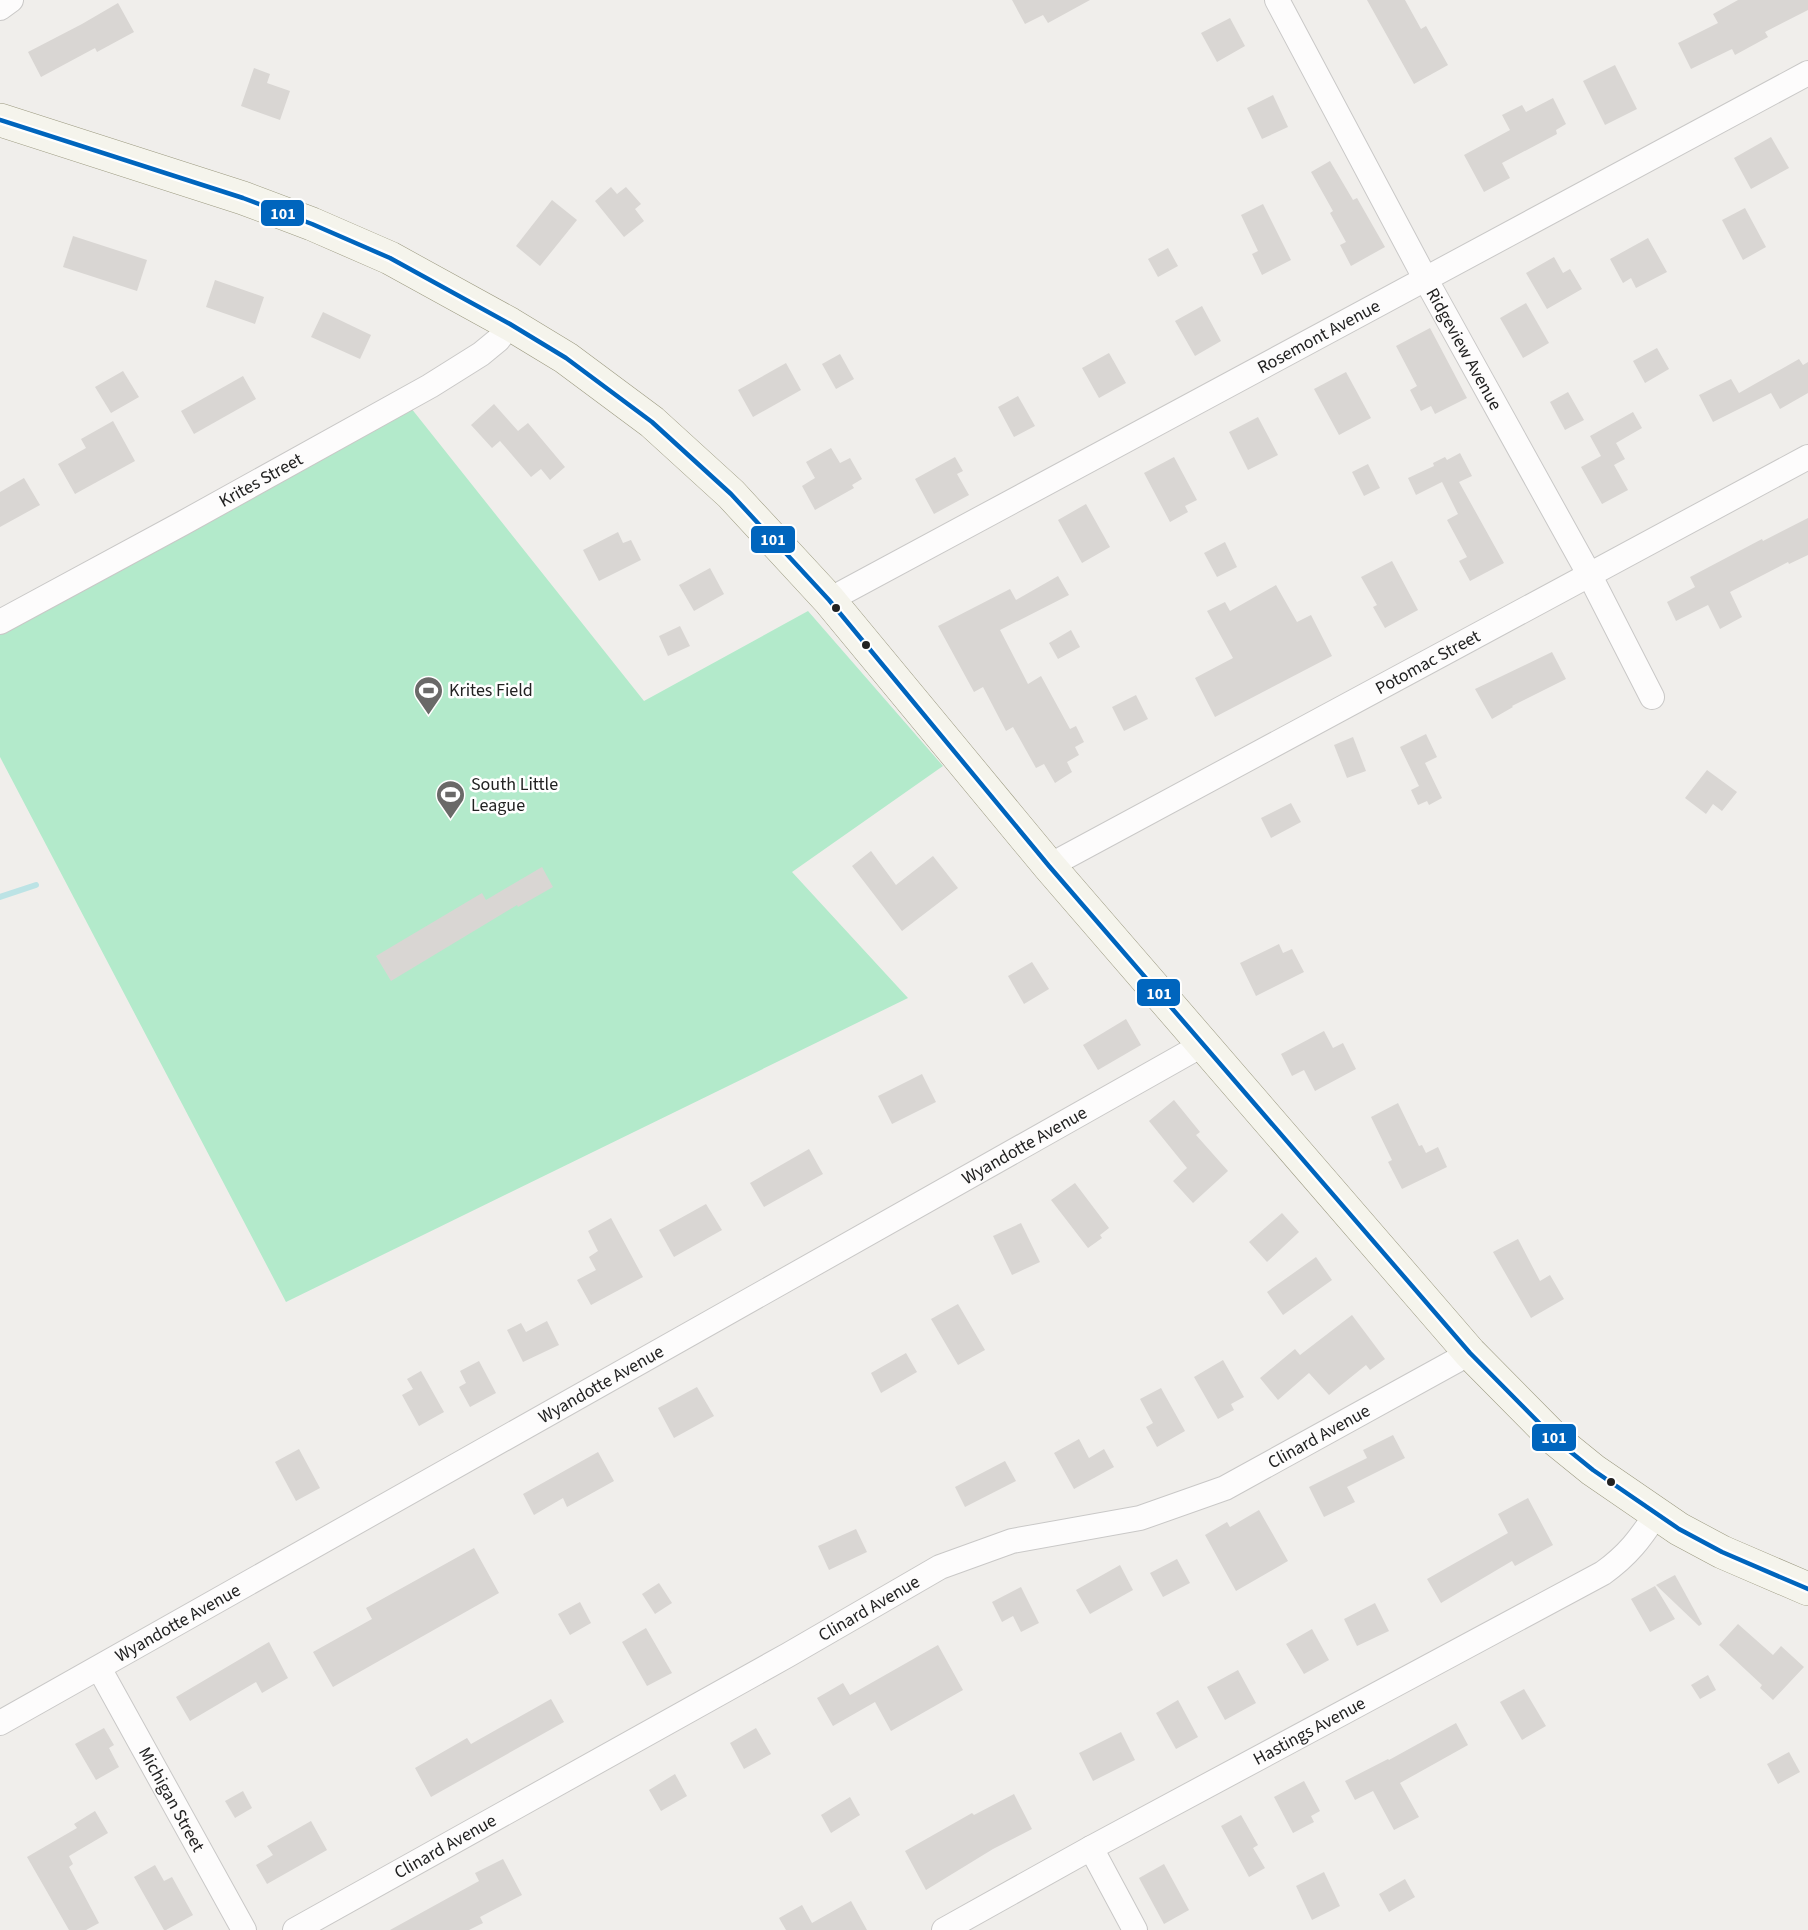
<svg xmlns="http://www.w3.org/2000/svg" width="1808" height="1930" font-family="'Source Sans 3',sans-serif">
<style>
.pitch{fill:#b3eacb}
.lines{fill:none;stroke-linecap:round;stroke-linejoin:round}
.stream{stroke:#bce3e5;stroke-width:6}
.building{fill:#d9d6d3}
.minor-casing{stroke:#c9c8c7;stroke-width:26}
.secondary-casing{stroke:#9c9a81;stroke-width:34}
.minor{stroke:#fdfcfc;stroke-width:24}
.secondary{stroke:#f5f4ec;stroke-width:33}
.bus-1-casing{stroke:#fff;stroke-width:9}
.bus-1{stroke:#0065bd;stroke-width:4.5}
.bus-dot{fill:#222;stroke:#fff;stroke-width:2}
.labels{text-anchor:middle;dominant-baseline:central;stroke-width:5;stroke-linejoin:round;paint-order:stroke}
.street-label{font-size:18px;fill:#222;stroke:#fff}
.poi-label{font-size:18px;fill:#222;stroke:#fff;text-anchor:start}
.line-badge{stroke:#fff;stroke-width:2}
.badge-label{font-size:16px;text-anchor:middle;font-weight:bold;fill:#fff}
</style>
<rect width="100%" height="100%" fill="#f0eeeb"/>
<!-- pitch -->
<polygon class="pitch" points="411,408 644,701 808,611 943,766 792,872 908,998 286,1302 0,757 0,633"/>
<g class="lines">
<!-- stream -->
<polyline class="stream" points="0,897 36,885"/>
</g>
<!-- building -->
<g class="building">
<polygon points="1012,0 1090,0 1048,23 1043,15 1025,24"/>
<polygon points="1367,0 1405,0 1421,29 1426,26 1448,65 1414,84"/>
<polygon points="1738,0 1808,0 1808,10 1765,32 1768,37 1735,55 1732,49 1691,69 1678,43 1718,23 1713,14"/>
<polygon points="118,3 134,32 97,52 95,48 41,77 28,52 82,24"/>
<polygon points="1230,18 1245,46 1217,62 1201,33"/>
<polygon points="1615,65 1637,109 1605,125 1583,81"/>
<polygon points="254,68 270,74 267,83 290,91 280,120 241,106"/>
<polygon points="1273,95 1288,127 1262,139 1247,108"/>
<polygon points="1553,98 1566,124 1556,130 1557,134 1502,163 1510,178 1484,192 1464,155 1510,130 1502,115 1522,105 1526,112"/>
<polygon points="1771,137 1789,168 1751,189 1734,158"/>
<polygon points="1330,161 1353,200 1357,198 1385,247 1351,266 1340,245 1346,242 1330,213 1333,211 1311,172"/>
<polygon points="611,187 617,194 626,187 641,204 635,209 644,221 624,237 595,201"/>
<polygon points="552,200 577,220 540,266 516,246"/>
<polygon points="1263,204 1291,260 1262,275 1252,254 1258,251 1241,215"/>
<polygon points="1745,208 1766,247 1743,260 1722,220"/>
<polygon points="73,236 147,260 137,291 63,267"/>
<polygon points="1648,238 1667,272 1636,288 1631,278 1623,283 1610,259"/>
<polygon points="1168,248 1178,266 1158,277 1148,259"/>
<polygon points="1554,257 1563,273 1570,269 1582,289 1547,309 1526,273"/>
<polygon points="215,280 264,297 255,324 206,307"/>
<polygon points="1526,303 1549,343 1523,358 1500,318"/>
<polygon points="1202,306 1221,341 1195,356 1175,321"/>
<polygon points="323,312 371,335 360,359 311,337"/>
<polygon points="1430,328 1467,398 1435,414 1431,406 1421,411 1410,390 1417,386 1396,346"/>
<polygon points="1657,348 1669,369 1645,383 1633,361"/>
<polygon points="1109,353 1126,383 1099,398 1082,368"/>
<polygon points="840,354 854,379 836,389 822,364"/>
<polygon points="1799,359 1803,365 1808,362 1808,393 1780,409 1771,393 1713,422 1699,395 1731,379 1739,393"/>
<polygon points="786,363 801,390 753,417 738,390"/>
<polygon points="123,371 139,397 111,413 95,387"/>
<polygon points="1346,372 1371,418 1339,435 1314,389"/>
<polygon points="243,376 256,399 194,434 181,411"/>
<polygon points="1568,392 1584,420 1565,430 1550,402"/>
<polygon points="1018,396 1035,426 1014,437 998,407"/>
<polygon points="494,404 518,431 528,423 565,467 550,480 541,469 531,477 500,441 492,448 471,425"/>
<polygon points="1633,412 1642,428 1616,443 1625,459 1614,465 1628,490 1602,504 1581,467 1601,456 1590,436"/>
<polygon points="1258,417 1278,455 1248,470 1229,432"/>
<polygon points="113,421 135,461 75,494 58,464 86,448 81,439"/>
<polygon points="831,448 840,463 850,458 862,479 852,485 854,488 815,510 802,486 815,478 806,462"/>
<polygon points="1460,453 1472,476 1459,482 1504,563 1470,581 1459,561 1467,557 1447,520 1458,514 1442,482 1416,495 1408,478 1434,466 1433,463 1445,457 1447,460"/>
<polygon points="955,457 963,471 957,474 969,495 934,514 915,479"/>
<polygon points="1174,457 1197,500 1185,506 1188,512 1170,522 1144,473"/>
<polygon points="1368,464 1380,488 1364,496 1352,472"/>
<polygon points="24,478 40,505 0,527 0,492"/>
<polygon points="1086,504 1110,547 1082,563 1058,520"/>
<polygon points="1808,518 1808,555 1789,564 1788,562 1730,592 1742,617 1720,629 1708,605 1676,621 1667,602 1695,587 1690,577 1762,539 1763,541"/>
<polygon points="618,532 623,543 631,540 641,560 599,581 583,550"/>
<polygon points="1225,542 1237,567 1217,577 1204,553"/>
<polygon points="1392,561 1418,610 1385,628 1373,607 1377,605 1361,577"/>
<polygon points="710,568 724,594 694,611 679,585"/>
<polygon points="1058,576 1069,595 1000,630 1028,684 1041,676 1070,729 1076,726 1084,742 1075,747 1079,755 1067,762 1072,772 1055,783 1044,764 1036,768 1013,727 1006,731 983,687 974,692 938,626 1010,589 1016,600"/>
<polygon points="1276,585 1297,622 1311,615 1332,656 1215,717 1195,678 1233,658 1207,611 1225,602 1230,611"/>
<polygon points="680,626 690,646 668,656 659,636"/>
<polygon points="1071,630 1080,647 1058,659 1049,643"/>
<polygon points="1552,652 1566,679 1512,706 1513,707 1492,719 1475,689"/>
<polygon points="1136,695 1148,719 1124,731 1112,707"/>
<polygon points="1426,734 1437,757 1425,763 1442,798 1429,805 1427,801 1418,805 1411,790 1419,786 1400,747"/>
<polygon points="1353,737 1366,771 1347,778 1334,745"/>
<polygon points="1707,770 1737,792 1722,811 1713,804 1706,814 1685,798"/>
<polygon points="1291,803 1301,822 1271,838 1261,818"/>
<polygon points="871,851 896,885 933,856 958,888 902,931 852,866"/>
<polygon points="542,867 553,887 518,907 517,905 391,981 376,956 482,893 486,900"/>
<polygon points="1279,944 1283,953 1292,949 1304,972 1256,996 1240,963"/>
<polygon points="1032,962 1049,989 1024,1004 1008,976"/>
<polygon points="1126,1019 1141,1045 1098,1070 1083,1045"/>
<polygon points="1324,1031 1333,1048 1343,1043 1356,1069 1315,1091 1304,1070 1292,1076 1281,1054"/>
<polygon points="922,1074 936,1102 892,1124 878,1096"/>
<polygon points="1174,1100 1200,1132 1196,1135 1228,1171 1193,1203 1173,1181 1187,1168 1149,1121"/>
<polygon points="1398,1103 1419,1146 1422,1145 1426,1153 1438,1147 1447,1167 1402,1189 1388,1162 1392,1160 1371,1117"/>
<polygon points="809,1149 823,1174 764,1207 750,1183"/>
<polygon points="1075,1183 1109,1228 1100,1235 1102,1238 1088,1248 1051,1200"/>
<polygon points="706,1204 722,1230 674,1257 659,1230"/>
<polygon points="1282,1213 1299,1232 1267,1262 1249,1242"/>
<polygon points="611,1218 643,1277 591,1305 577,1280 596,1270 589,1257 598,1251 588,1231"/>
<polygon points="1021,1223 1040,1262 1012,1275 993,1236"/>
<polygon points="1518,1239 1540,1281 1550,1275 1564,1299 1531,1318 1493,1252"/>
<polygon points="1316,1257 1332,1280 1283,1315 1267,1292"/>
<polygon points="958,1304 985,1350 958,1365 931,1319"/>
<polygon points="1352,1315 1385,1359 1370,1370 1366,1365 1329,1395 1309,1373 1278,1400 1260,1378 1295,1349 1300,1355"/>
<polygon points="547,1321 559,1345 523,1362 507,1330 521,1323 526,1332"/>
<polygon points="906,1353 917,1372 881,1393 871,1373"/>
<polygon points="1223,1360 1244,1397 1231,1404 1234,1410 1218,1419 1194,1377"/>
<polygon points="479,1361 496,1393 470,1407 459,1387 466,1383 460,1371"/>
<polygon points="421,1371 444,1412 419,1426 402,1395 413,1389 407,1379"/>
<polygon points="697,1387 714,1416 674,1438 658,1408"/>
<polygon points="1161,1388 1185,1431 1157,1447 1146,1427 1153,1423 1140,1399"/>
<polygon points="1393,1435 1405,1458 1347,1487 1355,1502 1324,1517 1309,1487 1367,1458 1363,1450"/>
<polygon points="1079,1439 1089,1458 1104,1449 1114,1467 1074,1489 1054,1453"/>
<polygon points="299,1449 320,1488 296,1501 275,1462"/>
<polygon points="598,1452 614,1481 567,1507 563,1498 534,1515 523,1494"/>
<polygon points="1005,1461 1016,1481 965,1507 955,1487"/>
<polygon points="1528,1498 1553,1545 1515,1566 1512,1561 1441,1603 1427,1579 1508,1533 1498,1514"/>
<polygon points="1259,1510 1288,1561 1236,1591 1205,1535 1227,1522 1230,1527"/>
<polygon points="856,1529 867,1552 829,1570 818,1546"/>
<polygon points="474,1548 499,1593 333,1687 313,1652 372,1619 366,1608"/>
<polygon points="1177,1559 1190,1583 1163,1597 1150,1573"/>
<polygon points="1120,1565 1133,1590 1090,1614 1076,1590"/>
<polygon points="1675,1575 1702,1624 1699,1626 1656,1585"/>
<polygon points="659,1583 672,1603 655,1614 642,1594"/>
<polygon points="1655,1586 1675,1619 1650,1632 1631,1599"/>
<polygon points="1021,1587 1039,1623 1021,1632 1013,1616 1002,1622 992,1602"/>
<polygon points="580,1602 591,1623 570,1635 558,1614"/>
<polygon points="1375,1603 1389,1631 1357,1646 1344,1619"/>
<polygon points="1738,1624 1773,1655 1781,1646 1804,1667 1773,1700 1760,1688 1762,1685 1719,1645"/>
<polygon points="646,1628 672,1673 647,1686 622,1642"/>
<polygon points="1312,1629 1329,1660 1304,1674 1286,1644"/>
<polygon points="269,1642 288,1678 262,1693 256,1682 190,1721 176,1697"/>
<polygon points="938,1645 963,1690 891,1731 875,1702 833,1726 817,1698 843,1683 850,1695"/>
<polygon points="1238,1670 1256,1703 1225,1720 1207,1687"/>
<polygon points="1708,1675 1716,1690 1700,1699 1691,1685"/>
<polygon points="1524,1689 1546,1726 1522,1740 1500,1702"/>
<polygon points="551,1699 564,1722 431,1797 415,1768 467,1738 471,1744"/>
<polygon points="1178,1700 1198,1737 1176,1749 1156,1713"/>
<polygon points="1456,1723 1468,1745 1400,1783 1419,1817 1394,1830 1373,1791 1355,1800 1345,1781 1388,1759 1389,1760"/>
<polygon points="104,1728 114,1745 109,1748 119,1767 96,1780 75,1744"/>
<polygon points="756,1728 771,1754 744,1769 730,1743"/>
<polygon points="1121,1732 1135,1760 1093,1781 1079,1753"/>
<polygon points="1789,1752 1800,1772 1778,1784 1767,1764"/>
<polygon points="675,1774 687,1796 661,1811 649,1790"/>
<polygon points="1304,1781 1320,1811 1311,1816 1314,1822 1293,1833 1274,1797"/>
<polygon points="243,1791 252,1808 235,1818 225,1801"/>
<polygon points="1014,1794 1032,1829 993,1849 926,1890 905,1851 972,1813 974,1815"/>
<polygon points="850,1797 860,1815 831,1833 821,1815"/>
<polygon points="95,1811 108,1833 69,1856 73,1864 69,1867 99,1923 86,1930 69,1930 27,1857 77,1828 74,1824"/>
<polygon points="1241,1815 1258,1845 1253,1848 1265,1868 1249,1877 1221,1826"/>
<polygon points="311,1821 327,1850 267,1884 256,1865 273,1855 267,1846"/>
<polygon points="503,1859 522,1895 480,1917 483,1923 469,1930 390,1930 479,1881 475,1873"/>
<polygon points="1164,1864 1189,1910 1164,1924 1139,1878"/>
<polygon points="155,1865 164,1881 172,1877 193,1915 166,1930 164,1930 134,1877"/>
<polygon points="1324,1872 1340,1906 1312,1920 1296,1886"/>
<polygon points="1405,1879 1415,1897 1389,1912 1379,1894"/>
<polygon points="851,1901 867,1930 786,1930 779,1918 802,1905 812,1923"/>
</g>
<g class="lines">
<defs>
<g id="minor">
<path id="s1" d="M1277,0L1426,280L1589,574L1652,697"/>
<polyline points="0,8 11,0"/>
<path id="s2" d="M829,600L1808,73"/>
<path id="s3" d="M0,622L183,523L430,386L481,354L498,340L510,324"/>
<path id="s4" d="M1049,866L1808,457"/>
<path id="s5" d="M99,1668L244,1930"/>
<path id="s6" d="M0,1723L1202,1045"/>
<polyline points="1091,1848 1135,1930"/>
<path id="s7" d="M295,1930L788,1655L940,1567L1012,1541L1140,1518L1225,1488L1470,1353"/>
<path id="s8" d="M944,1930L1091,1848L1603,1573C1628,1555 1640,1539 1657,1513"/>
</g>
<polyline id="secondary" points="0,120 243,198 312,224 390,258 510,324 566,358 652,422 731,494 829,600 1049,866 1470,1353 1556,1440 1593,1470 1679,1529 1722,1552 1808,1589"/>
</defs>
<!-- minor casing -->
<use href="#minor" class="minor-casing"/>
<!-- secondary casing -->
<use href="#secondary" class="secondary-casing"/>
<!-- minor -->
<use href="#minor" class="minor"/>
<!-- secondary -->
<use href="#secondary" class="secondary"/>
<defs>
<polyline id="bus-1" points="0,120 243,198 312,224 390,258 510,324 566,358 652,422 731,494 829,600 1049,866 1470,1353 1556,1440 1593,1470 1679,1529 1722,1552 1808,1589"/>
</defs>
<!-- bus-1 casing -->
<use href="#bus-1" class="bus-1-casing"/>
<!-- bus-1 -->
<use href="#bus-1" class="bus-1"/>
</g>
<!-- icons -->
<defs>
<symbol id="stadium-pin" viewBox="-11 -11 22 30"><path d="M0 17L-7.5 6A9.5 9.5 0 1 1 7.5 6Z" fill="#6a6968" stroke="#fff"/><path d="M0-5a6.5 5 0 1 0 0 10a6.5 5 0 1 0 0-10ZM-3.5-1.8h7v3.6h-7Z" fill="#fff"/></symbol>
</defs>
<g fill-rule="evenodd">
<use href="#stadium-pin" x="412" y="674" width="33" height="45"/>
<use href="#stadium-pin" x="434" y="778" width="33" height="45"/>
</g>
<!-- markers -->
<g class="bus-dot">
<circle cx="836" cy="608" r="5"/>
<circle cx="866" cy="645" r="5"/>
<circle cx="1611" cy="1482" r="5"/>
</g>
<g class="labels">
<!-- street labels -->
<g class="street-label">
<text stroke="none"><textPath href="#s2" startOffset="556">Rosemont Avenue</textPath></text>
<text stroke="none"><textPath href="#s1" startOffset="396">Ridgeview Avenue</textPath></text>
<text stroke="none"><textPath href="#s3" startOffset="297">Krites Street</textPath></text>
<text stroke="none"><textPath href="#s4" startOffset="430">Potomac Street</textPath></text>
<text stroke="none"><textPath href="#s6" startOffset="1176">Wyandotte Avenue</textPath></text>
<text stroke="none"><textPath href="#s6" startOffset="690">Wyandotte Avenue</textPath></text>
<text stroke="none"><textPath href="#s7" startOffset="1144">Clinard Avenue</textPath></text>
<text stroke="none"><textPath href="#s7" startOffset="658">Clinard Avenue</textPath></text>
<text stroke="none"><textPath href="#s6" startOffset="204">Wyandotte Avenue</textPath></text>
<text stroke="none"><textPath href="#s8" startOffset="416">Hastings Avenue</textPath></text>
<text stroke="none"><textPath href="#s5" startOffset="150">Michigan Street</textPath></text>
<text stroke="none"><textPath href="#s7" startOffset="172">Clinard Avenue</textPath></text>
</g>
<!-- poi labels -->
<g class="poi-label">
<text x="449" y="690">Krites Field</text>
<text x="471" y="784">South Little<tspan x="471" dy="21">League</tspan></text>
</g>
</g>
<g class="line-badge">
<rect x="260" y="199" width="45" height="28" rx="6" fill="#0065bd"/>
<rect x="750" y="525" width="46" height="29" rx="6" fill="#0065bd"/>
<rect x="1136" y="978" width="45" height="29" rx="6" fill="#0065bd"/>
<rect x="1531" y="1423" width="46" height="29" rx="6" fill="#0065bd"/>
</g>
<g class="badge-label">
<text x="283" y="219">101</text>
<text x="773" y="545">101</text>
<text x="1159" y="999">101</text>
<text x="1554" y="1443">101</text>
</g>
</svg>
